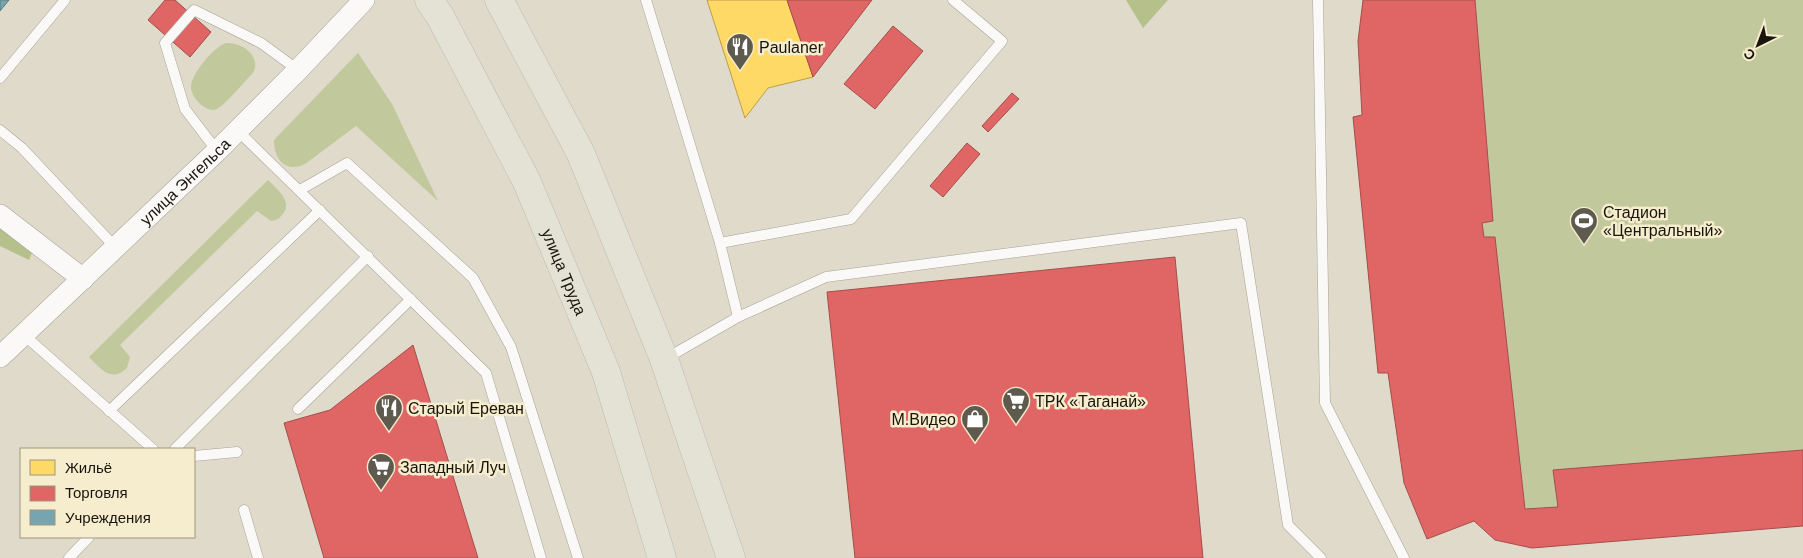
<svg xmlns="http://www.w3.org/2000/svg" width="1803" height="558" font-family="Arial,sans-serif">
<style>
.green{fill:#c1c89b}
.forest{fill:#b6c08a}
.homes{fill:#ffd966;stroke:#ba9e4b}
.shops{fill:#e06666;stroke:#a44e4b}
.public{fill:#76a5af;stroke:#5a7a7e}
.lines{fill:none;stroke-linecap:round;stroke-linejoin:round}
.lane-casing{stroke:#a6a296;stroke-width:11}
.street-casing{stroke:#a6a296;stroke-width:22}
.primary-casing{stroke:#bdbab2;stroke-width:29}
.lane{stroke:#faf9f7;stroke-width:10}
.street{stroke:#faf9f7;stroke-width:21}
.primary{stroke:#e4e1d5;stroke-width:28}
.labels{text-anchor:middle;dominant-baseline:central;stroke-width:5;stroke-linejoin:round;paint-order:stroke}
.poi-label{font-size:16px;fill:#19150b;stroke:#f6ecce;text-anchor:start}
.street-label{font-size:16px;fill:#19150b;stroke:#f6ecce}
</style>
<rect width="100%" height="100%" fill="#dfdaca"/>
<!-- green -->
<g class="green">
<polygon points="1363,0 1803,0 1803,526 1532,548 1495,540 1474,521 1404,483 1388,373 1378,373 1353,117 1362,115 1358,41"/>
<path d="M226,43C242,42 262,56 253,73C244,82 226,104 217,109C206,114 191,97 191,87C191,74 214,47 226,43Z"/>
<path d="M358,53L392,104L438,201L356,126L305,164C286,173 274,160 274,140Z"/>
<path d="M268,180C277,189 294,202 282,215C279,219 276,220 271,221L257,211L120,345L130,357L127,368C111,383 101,369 89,357Z"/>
</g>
<!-- forest -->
<g class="forest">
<polygon points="1126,0 1168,0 1143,28"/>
<polygon points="0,222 34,248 29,260 0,246"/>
</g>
<!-- homes -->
<polygon class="homes" points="707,0 787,0 813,77 768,88 745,118"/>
<!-- shops -->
<g class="shops">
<polygon points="165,0 175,0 211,32 190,57 148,20"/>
<polygon points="787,0 872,0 813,77"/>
<polygon points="1363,0 1475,0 1493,221 1482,223 1484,237 1495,237 1525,509 1558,507 1553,470 1803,450 1803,526 1532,548 1495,540 1474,521 1427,539 1404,483 1388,373 1378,373 1353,117 1362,115 1358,41"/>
<polygon points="893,26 923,51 875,109 844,84"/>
<polygon points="1012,93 1019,99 988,132 982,126"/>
<polygon points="967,143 980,154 943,197 930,186"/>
<polygon points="1175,257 1203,558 855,558 827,292"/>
<polygon points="413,345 478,558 324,558 284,423 330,410"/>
</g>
<!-- public -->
<polygon class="public" points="0,0 9,0 0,11"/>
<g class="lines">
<defs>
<g id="lane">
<polyline points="646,0 720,243 738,317 665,359"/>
<polyline points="1318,0 1325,403 1404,558"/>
<polyline points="0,78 65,0"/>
<polyline points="0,130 22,148 116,248"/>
<polyline points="238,131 486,373 541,558"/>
<polyline points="217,151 185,109 165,43 194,10 261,43 298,70"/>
<polyline points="300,190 347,163 473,278 511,347 578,558"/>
<polyline points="720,243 851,219 1002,41 953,0"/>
<polyline points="738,317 826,277 1241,223 1288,525 1321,558"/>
<polyline points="24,335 153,449"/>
<polyline points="298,409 411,299"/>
<polyline points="109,411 320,210"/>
<polyline points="175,449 368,256"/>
<polyline points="194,456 237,452"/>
<polyline points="244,510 258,558"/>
<polyline points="69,558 89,537"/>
</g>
<g id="street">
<polyline points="0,215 83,279"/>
<path id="s1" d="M0,357L217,151L298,70L364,0"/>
</g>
<g id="primary">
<path id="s2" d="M429,0L440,16L527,182L606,372L662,558"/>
<polyline points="499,0 581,154 664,359 731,558"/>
</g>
</defs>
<!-- lane casing -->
<use href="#lane" class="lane-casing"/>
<!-- street casing -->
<use href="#street" class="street-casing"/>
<!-- primary casing -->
<use href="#primary" class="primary-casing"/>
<!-- lane -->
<use href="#lane" class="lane"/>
<!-- street -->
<use href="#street" class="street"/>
<!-- primary -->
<use href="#primary" class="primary"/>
</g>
<!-- icons -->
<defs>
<symbol id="restaurant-pin" viewBox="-11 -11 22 30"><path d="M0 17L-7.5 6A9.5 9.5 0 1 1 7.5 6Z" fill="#5e5a4e" stroke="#f6ecce"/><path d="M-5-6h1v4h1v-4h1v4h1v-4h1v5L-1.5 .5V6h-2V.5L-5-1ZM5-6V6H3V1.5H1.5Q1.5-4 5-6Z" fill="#fff"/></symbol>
<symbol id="stadium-pin" viewBox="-11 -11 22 30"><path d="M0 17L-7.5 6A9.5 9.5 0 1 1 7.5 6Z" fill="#5e5a4e" stroke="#f6ecce"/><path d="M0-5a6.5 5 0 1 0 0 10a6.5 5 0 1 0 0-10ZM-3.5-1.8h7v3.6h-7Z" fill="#fff"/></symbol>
<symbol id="supermarket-pin" viewBox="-11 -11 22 30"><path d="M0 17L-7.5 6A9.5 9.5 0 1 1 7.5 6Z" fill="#5e5a4e" stroke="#f6ecce"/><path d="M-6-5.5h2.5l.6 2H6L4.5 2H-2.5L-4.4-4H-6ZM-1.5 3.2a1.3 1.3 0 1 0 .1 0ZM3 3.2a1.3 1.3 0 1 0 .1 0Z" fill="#fff"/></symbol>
<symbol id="shop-pin" viewBox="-11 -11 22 30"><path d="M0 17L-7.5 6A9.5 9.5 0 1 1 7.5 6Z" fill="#5e5a4e" stroke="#f6ecce"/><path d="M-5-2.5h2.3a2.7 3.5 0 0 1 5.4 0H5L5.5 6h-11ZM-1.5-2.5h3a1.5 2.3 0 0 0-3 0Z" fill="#fff"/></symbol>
</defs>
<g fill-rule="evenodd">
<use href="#restaurant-pin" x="724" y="31" width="32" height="43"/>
<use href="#stadium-pin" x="1568" y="205" width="32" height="43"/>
<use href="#supermarket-pin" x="1000" y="385" width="32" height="43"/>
<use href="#restaurant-pin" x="373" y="392" width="32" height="43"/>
<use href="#shop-pin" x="959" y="403" width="32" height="43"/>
<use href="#supermarket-pin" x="365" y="451" width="32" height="43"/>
</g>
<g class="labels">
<!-- poi labels -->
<g class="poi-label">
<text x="759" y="47">Paulaner</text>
<text x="1603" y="212">Стадион<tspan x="1603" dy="18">«Центральный»</tspan></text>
<text x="1035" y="401">ТРК «Таганай»</text>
<text x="408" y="408">Старый Ереван</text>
<text x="956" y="419" text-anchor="end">М.Видео</text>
<text x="400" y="467">Западный Луч</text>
</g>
<!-- street labels -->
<g class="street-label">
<text stroke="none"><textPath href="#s1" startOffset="255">улица Энгельса</textPath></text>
<text stroke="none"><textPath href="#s2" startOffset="304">улица Труда</textPath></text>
</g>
</g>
<!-- legend -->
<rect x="20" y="448" width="175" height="90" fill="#f6ecce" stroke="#9e9680"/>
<rect x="30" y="460" width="25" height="15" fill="#ffd966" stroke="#9e9680"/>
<text x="65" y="473" font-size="15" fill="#19150b">Жильё</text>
<rect x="30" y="486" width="25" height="15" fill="#e06666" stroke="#9e9680"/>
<text x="65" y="498" font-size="15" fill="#19150b">Торговля</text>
<rect x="30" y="510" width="25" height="15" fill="#76a5af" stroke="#9e9680"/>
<text x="65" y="523" font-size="15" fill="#19150b">Учреждения</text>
<!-- north arrow -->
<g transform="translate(1758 45) rotate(222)" stroke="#f6ecce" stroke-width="4" paint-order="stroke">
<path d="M0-4L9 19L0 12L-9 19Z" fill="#19150b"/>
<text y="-8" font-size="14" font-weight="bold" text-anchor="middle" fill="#19150b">С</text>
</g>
</svg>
